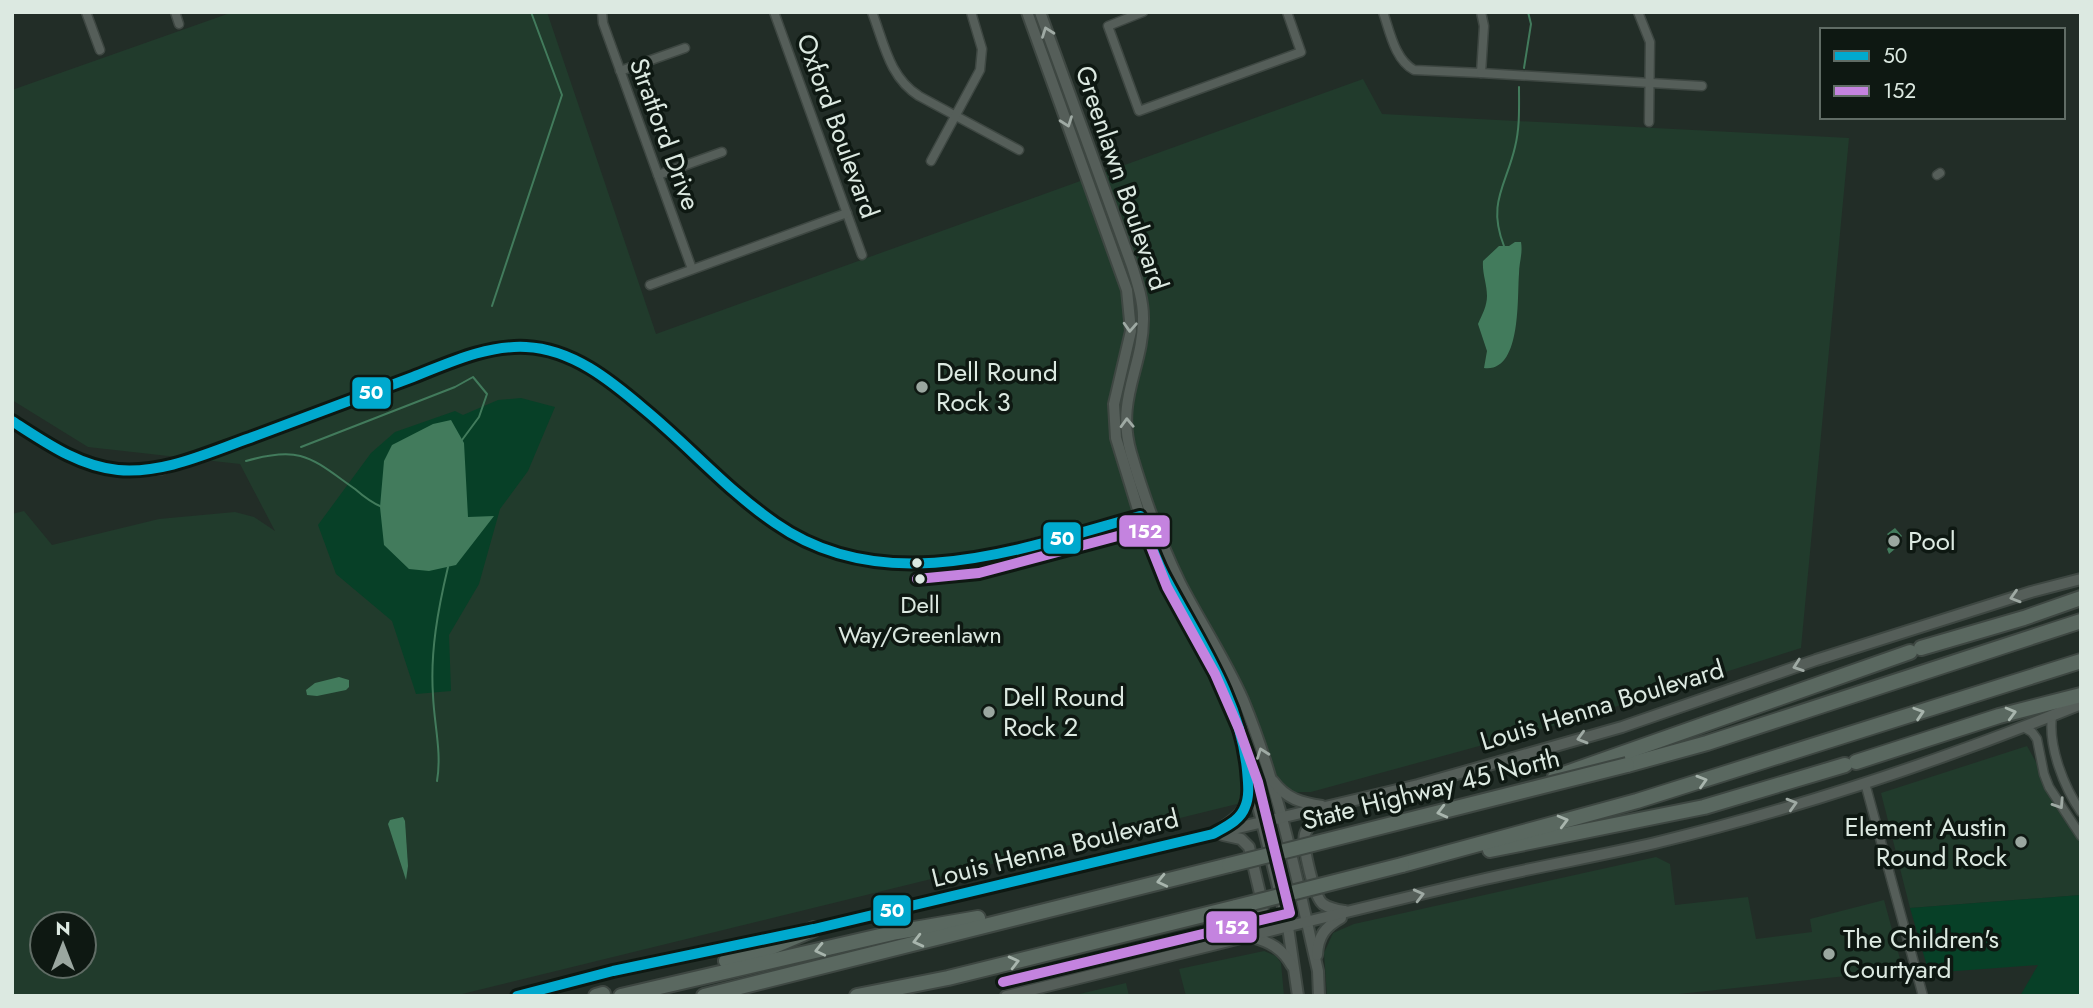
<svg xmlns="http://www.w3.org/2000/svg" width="2093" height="1008" font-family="Jost,sans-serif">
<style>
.built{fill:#213b2c;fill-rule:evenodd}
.green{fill:#074027}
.water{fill:#427b5c}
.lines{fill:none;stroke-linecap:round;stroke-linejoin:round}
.stream{stroke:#427b5c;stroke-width:2}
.minor-casing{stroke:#3e4742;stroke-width:11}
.tertiary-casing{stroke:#3e4742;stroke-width:13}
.secondary-casing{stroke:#3e4742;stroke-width:14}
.motorway-casing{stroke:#3e4742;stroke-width:18}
.minor{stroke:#555e59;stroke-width:8}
.tertiary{stroke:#555e59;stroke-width:10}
.secondary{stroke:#555e59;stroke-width:10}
.motorway{stroke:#5a6860;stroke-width:14}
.motorway-bridge-casing{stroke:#3e4742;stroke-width:18;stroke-linecap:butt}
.motorway-bridge{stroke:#5a6860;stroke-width:14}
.bus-1-casing{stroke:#0e1812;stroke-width:16}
.bus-2-casing{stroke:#0e1812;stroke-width:16}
.bus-1{stroke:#00a9ce;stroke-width:10}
.bus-2{stroke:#c483df;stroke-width:10}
.oneway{stroke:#9faaa4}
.oneway2{stroke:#a8b5ad}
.poi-dot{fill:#9ba7a0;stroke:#0e1812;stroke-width:2.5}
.bus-dot{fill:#dce9e1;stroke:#0e1812;stroke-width:2.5}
.labels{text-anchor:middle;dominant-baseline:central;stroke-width:7;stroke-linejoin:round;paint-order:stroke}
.bus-label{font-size:24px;fill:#dce9e1;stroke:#0e1812}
.street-label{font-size:26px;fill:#dce9e1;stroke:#0e1812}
.poi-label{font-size:26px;fill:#dce9e1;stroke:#0e1812;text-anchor:start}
.line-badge{stroke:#0e1812;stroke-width:2.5}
.badge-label{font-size:19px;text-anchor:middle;font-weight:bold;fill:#fff}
</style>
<rect width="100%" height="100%" fill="#222d27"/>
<!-- built -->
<g class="built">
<path d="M233,12H547L656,334L1363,79L1382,114L1849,138L1801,648L1567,722L1311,792H1301L1237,804L454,996H12V514L24,511L52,545L159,519L235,512L254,517L275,531L240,464L88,447L12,400V90ZM42,924H84V966H42Z"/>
<polygon points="2027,746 2081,843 2081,895 1910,908 1881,793"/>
<polygon points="1656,857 1670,864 1675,905 1748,897 1756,939 1812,932 1810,919 1884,900 1903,970 1660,996 1327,996 1324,953 1333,933 1354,924"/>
<polygon points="1264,951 1276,956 1281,963 1284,996 1186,996 1179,969"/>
<polygon points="1126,983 1129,996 1071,996"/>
</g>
<!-- green -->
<g class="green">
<polygon points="521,398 555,407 528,471 500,509 479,584 449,635 451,691 416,694 392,621 336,574 318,525 371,453 395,432 455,411 463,415 498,400"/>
<polygon points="2081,895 2081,996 2020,996 2038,965 1929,973 1910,908"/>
</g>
<!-- water -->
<g class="water">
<path d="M1515,242H1521C1523,254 1519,262 1519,274C1517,297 1522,373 1484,368L1487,351L1478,324C1482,315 1487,306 1487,296C1487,284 1482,273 1483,261L1499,246H1509Z"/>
<polygon points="451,420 464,443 468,517 494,516 456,565 429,571 409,569 384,545 380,507 384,461 392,445 433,424"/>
<polygon points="1895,528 1902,536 1899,539 1902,543 1889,554 1887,549 1890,546 1887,542 1891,539 1887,534"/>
<polygon points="339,677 349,680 349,687 346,690 317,696 307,695 306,690 315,683"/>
<polygon points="403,817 405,821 408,866 406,880 388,824 390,820"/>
</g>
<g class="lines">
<!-- stream -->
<g class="stream">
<polyline points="1524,68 1531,24 1528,12"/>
<path d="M1504,246C1487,203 1506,186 1515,147C1520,127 1519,107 1519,87"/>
<polyline points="492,306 562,95 531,12"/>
<polyline points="301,447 455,387 473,377 487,394 479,417 462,440"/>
<path d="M246,461C302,445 311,458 355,489C363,496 372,503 382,507"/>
<path d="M437,781C442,752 434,724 433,695C430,652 438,609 448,567"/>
</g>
<defs>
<g id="minor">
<polyline points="86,12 100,50"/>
<polyline points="175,12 179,24"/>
<polyline points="602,12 603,23 692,269"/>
<polyline points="774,12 862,255"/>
<path d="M872,12C884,43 889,77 919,96L1019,150"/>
<polyline points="1143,12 1108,26 1139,111 1301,52 1287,12"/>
<path d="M1383,12C1390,32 1395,60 1414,70L1481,73L1484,26L1481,12"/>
<polyline points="1638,12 1650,42 1649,122"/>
<polyline points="620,71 685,48"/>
<polyline points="1481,73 1702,86"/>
<polyline points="931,161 980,70 982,49 971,12"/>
<polyline points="658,175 722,152"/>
<polyline points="1937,175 1940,173"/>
<polyline points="650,285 847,213"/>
<path d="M2052,716C2048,747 2064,787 2081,812"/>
<polyline points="2023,727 2032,732 2037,739 2044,774 2049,787 2081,836"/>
<polyline points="1865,783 1923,996"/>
</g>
<path id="tertiary" d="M12,421C66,456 94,477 161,469L316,414L482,351C505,346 532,345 555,352C582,360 606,378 628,395C694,447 759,534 842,555C918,574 977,559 1050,540C1083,531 1116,523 1148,513"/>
<g id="secondary">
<polyline points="1027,12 1127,290 1131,331 1114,404 1116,438 1140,516 1162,570 1221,682 1237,721 1288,927 1298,996"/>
<path d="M1040,12L1132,266C1137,282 1143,300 1143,317C1144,367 1115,398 1131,453C1144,497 1160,542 1180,583C1200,622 1225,659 1243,700C1279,787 1297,880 1318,971L1319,996"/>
<path d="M1273,781C1286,799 1302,803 1322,806"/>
<path d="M1327,808C1319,816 1308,824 1305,834C1302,846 1314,897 1323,904C1330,909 1338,910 1345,911"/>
<path d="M1220,829C1243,814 1248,809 1248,781"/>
<polyline points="1223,835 1241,839 1249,847 1263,906 1261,919 1250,937"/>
<polyline points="809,930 1418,785 1622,727 1816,660 2031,592 2081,579"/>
<path d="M1252,937C1270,942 1283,949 1292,966"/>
<path d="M1317,955C1318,936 1325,927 1341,918"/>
<polyline points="516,996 613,971 793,933"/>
<path d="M1006,996C1166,957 1325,916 1485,879C1541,866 1599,856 1655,843C1800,808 1943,760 2081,704"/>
</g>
<g id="motorway">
<polyline points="1921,648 2024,618 2081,598"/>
<polyline points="1856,762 1999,716 2081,695"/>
<polyline points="1627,765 1707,743 2081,621"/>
<polyline points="1555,777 1910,652"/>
<polyline points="1490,850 1704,807 1845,765"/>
<polyline points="1402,865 1637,801 2081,661"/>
<polyline points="726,961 760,952 814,929"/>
<polyline points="596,996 603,994"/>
<polyline points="621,996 897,932 978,918"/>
<polyline points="704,996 1229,865"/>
<polyline points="857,996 948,978 1236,907"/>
</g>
</defs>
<!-- minor casing -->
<use href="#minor" class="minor-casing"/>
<!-- tertiary casing -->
<use href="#tertiary" class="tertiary-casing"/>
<!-- secondary casing -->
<use href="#secondary" class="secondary-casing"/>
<!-- motorway casing -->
<use href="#motorway" class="motorway-casing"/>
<!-- minor -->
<use href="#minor" class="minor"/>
<!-- tertiary -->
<use href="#tertiary" class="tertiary"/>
<!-- secondary -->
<use href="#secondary" class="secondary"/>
<!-- motorway -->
<use href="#motorway" class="motorway"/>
<defs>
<g id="motorway-bridge">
<polyline points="1229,865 1627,765"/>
<polyline points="1236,907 1402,865"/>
</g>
</defs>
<!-- motorway-bridge casing -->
<use href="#motorway-bridge" class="motorway-bridge-casing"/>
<!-- motorway-bridge -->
<use href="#motorway-bridge" class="motorway-bridge"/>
<defs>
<path id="bus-1" d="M12,421C45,442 78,466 118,470C164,474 207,453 250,438C304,418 358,398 413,377C449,363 486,345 526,347C572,349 610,380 644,409C689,446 727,490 775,523C886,601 1023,548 1140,516C1148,536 1154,556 1164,575C1197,638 1240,698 1247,770C1248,782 1250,796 1245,807C1240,821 1225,827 1213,834L814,929L613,971L517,996"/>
<polyline id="bus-2" points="917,579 979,573 1144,529 1167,587 1215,674 1239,729 1258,782 1290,913 1003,982"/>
</defs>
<!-- bus-1 casing -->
<use href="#bus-1" class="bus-1-casing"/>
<!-- bus-2 casing -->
<use href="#bus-2" class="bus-2-casing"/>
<!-- bus-1 -->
<use href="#bus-1" class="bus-1"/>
<!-- bus-2 -->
<use href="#bus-2" class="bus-2"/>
</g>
<!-- one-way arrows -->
<defs><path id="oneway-chevron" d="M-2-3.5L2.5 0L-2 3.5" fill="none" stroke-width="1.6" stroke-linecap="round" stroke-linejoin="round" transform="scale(1.75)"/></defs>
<g class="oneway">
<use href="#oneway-chevron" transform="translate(1047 32) rotate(-110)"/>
<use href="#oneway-chevron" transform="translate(1067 122) rotate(70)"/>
<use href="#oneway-chevron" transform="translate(1130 327) rotate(93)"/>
<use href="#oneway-chevron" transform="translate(1127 423) rotate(-92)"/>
<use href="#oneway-chevron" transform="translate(2015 597) rotate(163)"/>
<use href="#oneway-chevron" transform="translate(1798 666) rotate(161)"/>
<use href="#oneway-chevron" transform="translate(1582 738) rotate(164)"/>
<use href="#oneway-chevron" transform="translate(1262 753) rotate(-110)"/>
<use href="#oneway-chevron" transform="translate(1792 804) rotate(-16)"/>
<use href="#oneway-chevron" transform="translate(2059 804) rotate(57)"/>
<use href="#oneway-chevron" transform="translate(1419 895) rotate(-14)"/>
</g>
<g class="oneway2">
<use href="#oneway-chevron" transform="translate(1919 713) rotate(-18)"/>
<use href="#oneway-chevron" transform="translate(2011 713) rotate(-15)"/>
<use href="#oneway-chevron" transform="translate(1702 781) rotate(-17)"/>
<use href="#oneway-chevron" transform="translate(1442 812) rotate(166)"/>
<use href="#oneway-chevron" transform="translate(1563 821) rotate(-15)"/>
<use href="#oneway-chevron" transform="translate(1162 881) rotate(167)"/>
<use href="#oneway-chevron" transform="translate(918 941) rotate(166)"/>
<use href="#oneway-chevron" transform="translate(820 950) rotate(167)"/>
<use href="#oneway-chevron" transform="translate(1014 962) rotate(-14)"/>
</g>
<!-- markers -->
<g class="poi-dot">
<circle cx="922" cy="387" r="7"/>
<circle cx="1894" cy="541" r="7"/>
<circle cx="989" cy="712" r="7"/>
<circle cx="2021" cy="842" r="7"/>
<circle cx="1829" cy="954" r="7"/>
</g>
<g class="bus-dot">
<circle cx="917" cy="563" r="6"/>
<circle cx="920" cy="579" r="6"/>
</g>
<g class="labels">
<!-- bus labels -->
<g class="bus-label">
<text x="920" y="604">Dell<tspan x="920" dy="30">Way/Greenlawn</tspan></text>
</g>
<!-- street labels -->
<g class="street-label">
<text transform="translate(838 126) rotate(70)">Oxford Boulevard</text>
<text transform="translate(665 134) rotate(70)">Stratford Drive</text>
<text transform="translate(1122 178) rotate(71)">Greenlawn Boulevard</text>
<text transform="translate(1602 705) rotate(-17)">Louis Henna Boulevard</text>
<text transform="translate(1431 789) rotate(-14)">State Highway 45 North</text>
<text transform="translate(1055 848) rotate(-14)">Louis Henna Boulevard</text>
</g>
<!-- poi labels -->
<g class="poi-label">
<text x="936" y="372">Dell Round<tspan x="936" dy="30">Rock 3</tspan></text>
<text x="1908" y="541">Pool</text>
<text x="1003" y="697">Dell Round<tspan x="1003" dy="30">Rock 2</tspan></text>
<text x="2007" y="827" text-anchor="end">Element Austin<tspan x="2007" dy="30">Round Rock</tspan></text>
<text x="1843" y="939">The Children's<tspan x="1843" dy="30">Courtyard</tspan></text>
</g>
</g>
<g class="line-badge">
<rect x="351" y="376" width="41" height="34" rx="7" fill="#00a9ce"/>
<rect x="1118" y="514" width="53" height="34" rx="7" fill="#c483df"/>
<rect x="1042" y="521" width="40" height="34" rx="7" fill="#00a9ce"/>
<rect x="872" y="894" width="40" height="33" rx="7" fill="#00a9ce"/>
<rect x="1205" y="910" width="53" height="34" rx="7" fill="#c483df"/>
</g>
<g class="badge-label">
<text x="371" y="399">50</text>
<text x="1145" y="538">152</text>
<text x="1062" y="545">50</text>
<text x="892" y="917">50</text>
<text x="1232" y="934">152</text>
</g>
<!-- border -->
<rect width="2093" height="1008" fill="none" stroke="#dce9e1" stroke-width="28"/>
<!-- legend -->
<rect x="1820" y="28" width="245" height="91" fill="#0e1812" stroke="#606c65" stroke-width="2"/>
<rect x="1834" y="51" width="35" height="10" fill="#00a9ce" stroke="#606c65" stroke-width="2"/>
<text x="1883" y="63" font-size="21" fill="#dce9e1">50</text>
<rect x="1834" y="86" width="35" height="10" fill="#c483df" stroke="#606c65" stroke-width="2"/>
<text x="1883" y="98" font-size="21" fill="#dce9e1">152</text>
<!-- north arrow -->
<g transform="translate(63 945)"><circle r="33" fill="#0e1812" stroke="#606c65" stroke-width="2"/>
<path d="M0-5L12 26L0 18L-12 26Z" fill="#9ba7a0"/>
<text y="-10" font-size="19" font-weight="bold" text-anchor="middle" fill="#dce9e1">N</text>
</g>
</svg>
